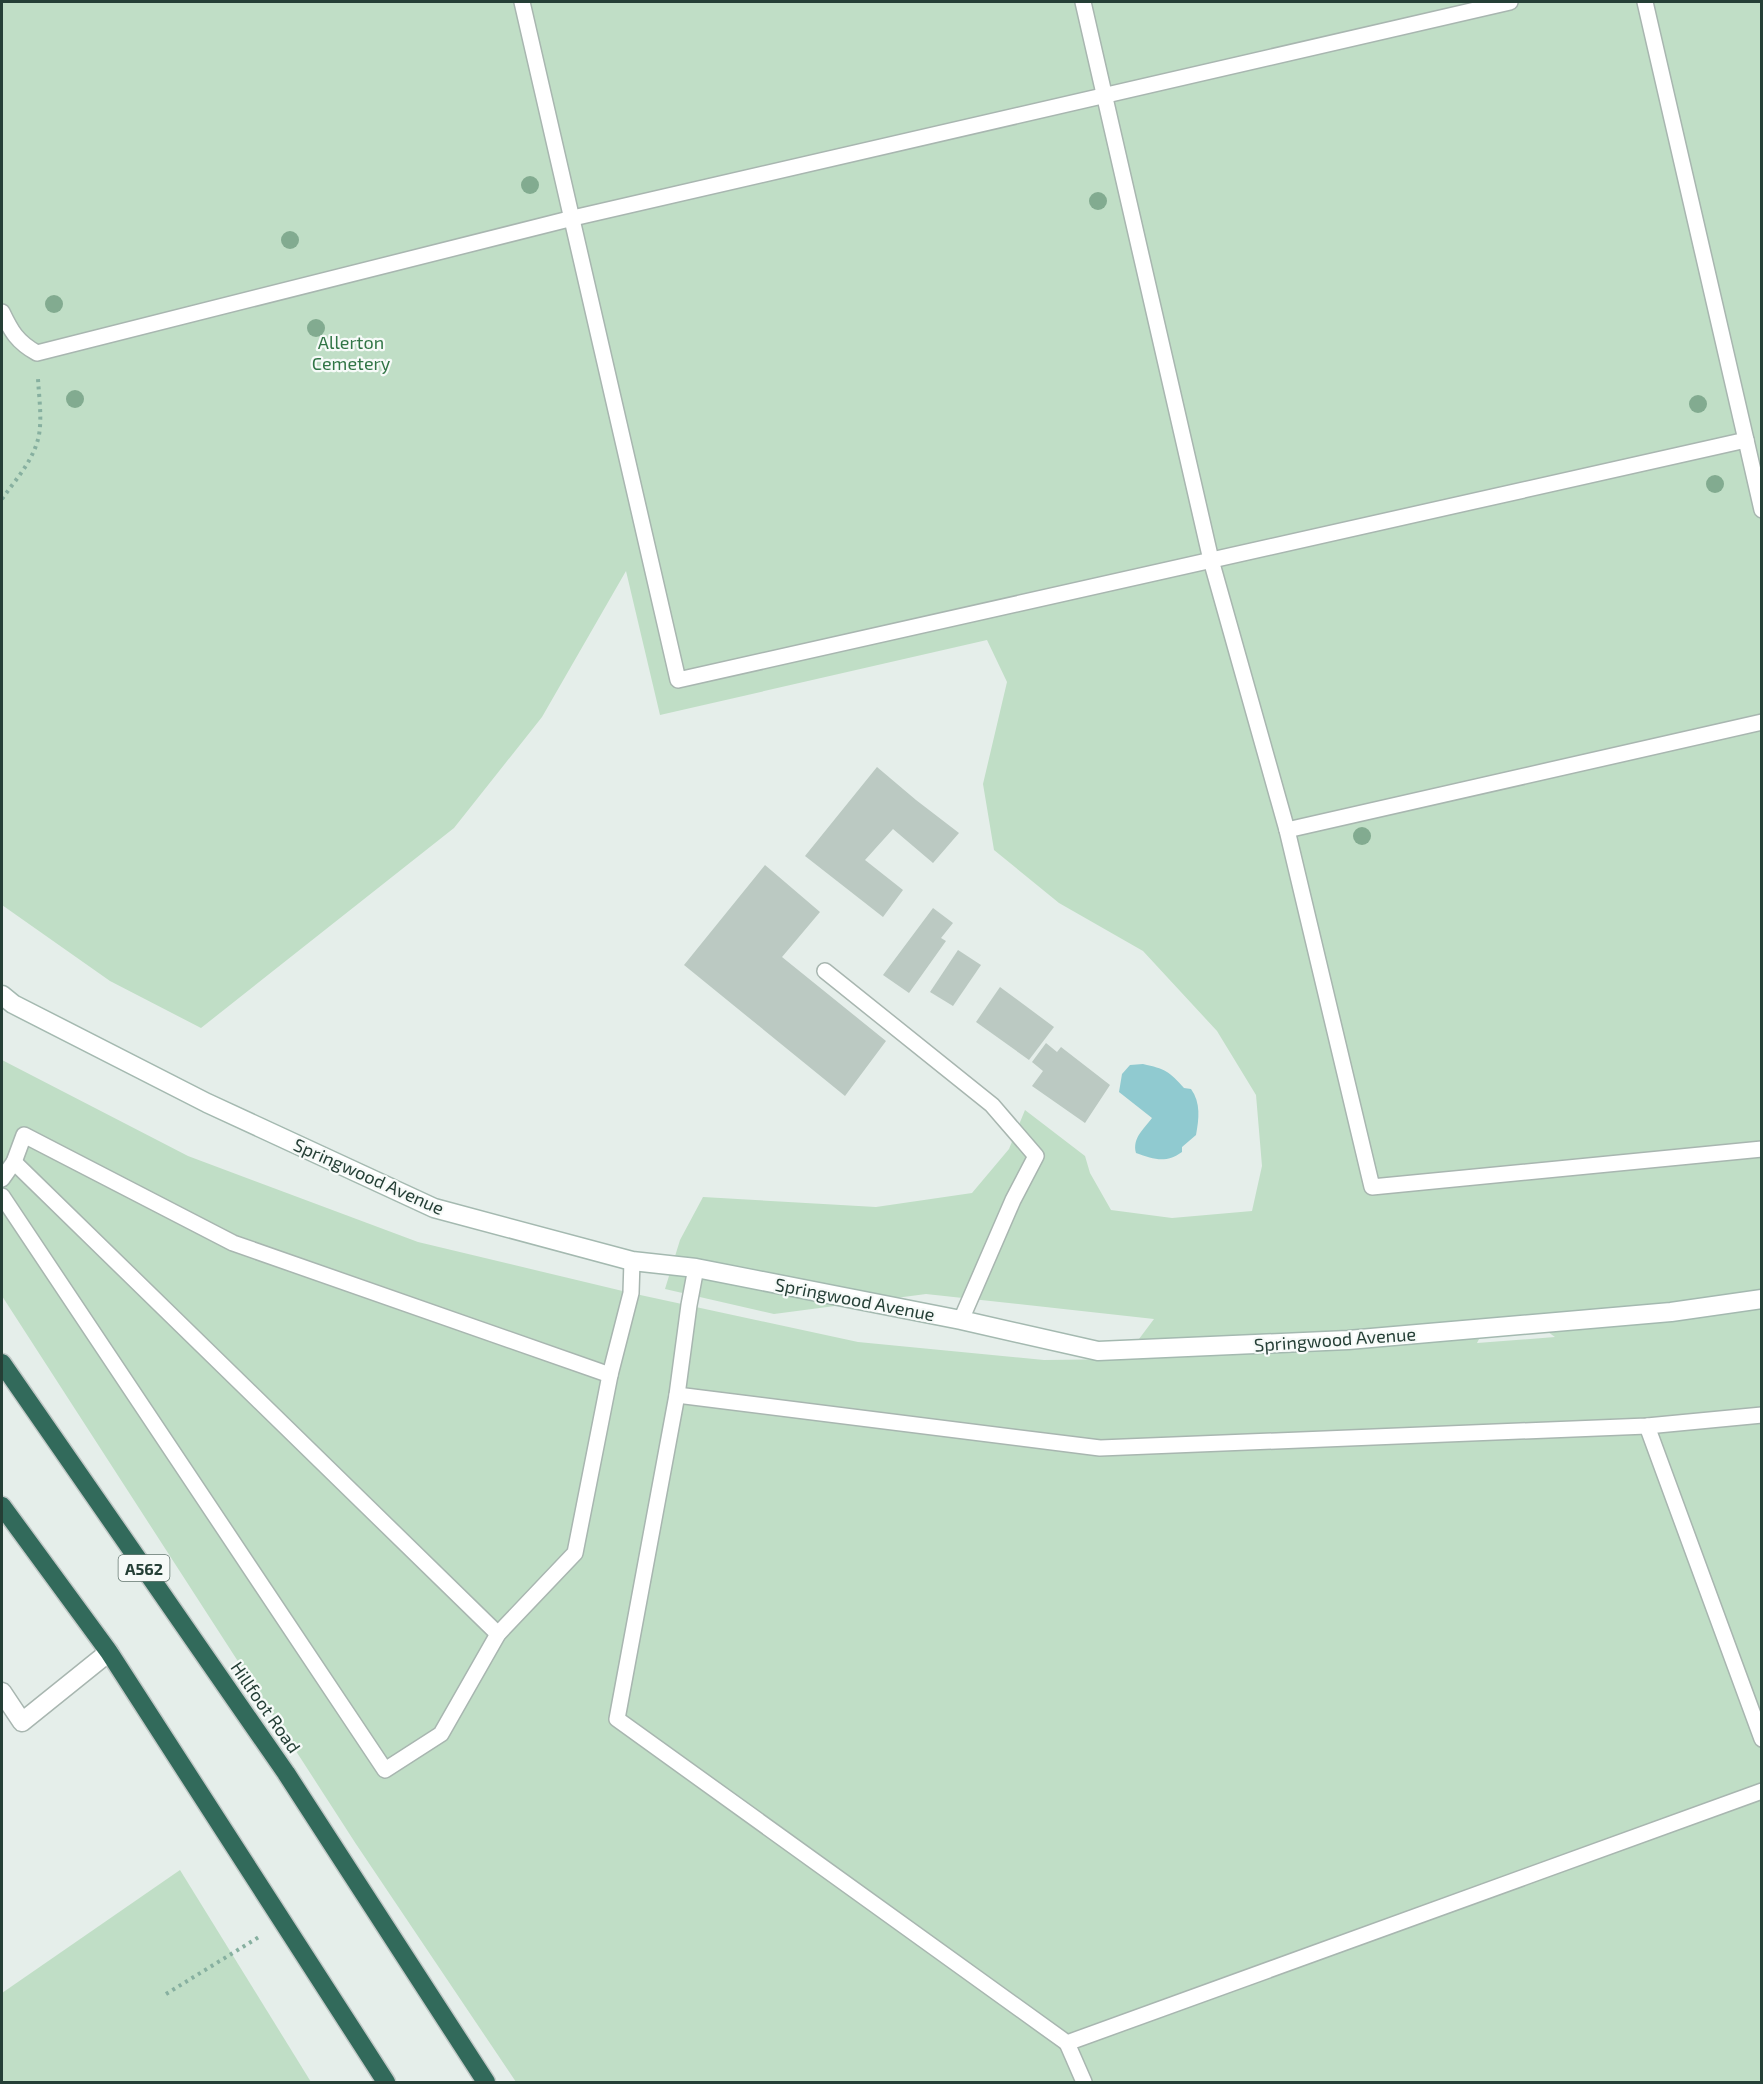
<svg xmlns="http://www.w3.org/2000/svg" width="1763" height="2084" font-family="'Exo 2',sans-serif">
<style>
.green{fill:#c0dec6;fill-rule:evenodd}
.water{fill:#90cad0}
.building{fill:#bbc9c2}
.lines{fill:none;stroke-linecap:round;stroke-linejoin:round}
.lane-casing{stroke:#a8b6b0;stroke-width:18}
.street-casing{stroke:#a8b6b0;stroke-width:21}
.secondary-casing{stroke:#a4b9b0;stroke-width:21}
.highway-casing{stroke:#c2c9c7;stroke-width:21}
.path{stroke:#87b0a0;stroke-width:4;stroke-dasharray:3 4.5;stroke-linecap:butt}
.lane{stroke:#fff;stroke-width:15}
.street{stroke:#fff;stroke-width:18}
.secondary{stroke:#fff;stroke-width:18}
.highway{stroke:#326a5b;stroke-width:18}
.tree{fill:#82ab90}
.labels{text-anchor:middle;dominant-baseline:central;stroke-width:4.5;stroke-linejoin:round;paint-order:stroke}
.shield{fill:#f6faf8;stroke:#647770;stroke-width:1.5}
.shield-label{font-size:16px;font-weight:bold;fill:#253f36}
.park-label{font-size:18px;fill:#317546;stroke:#f6faf8}
.street-label{font-size:18px;fill:#253f36;stroke:#f6faf8}
</style>
<rect width="100%" height="100%" fill="#e5eeea"/>
<!-- green -->
<g class="green">
<path d="M2,2H1761V2082H516L356,1844L2,1296V1060L188,1156L418,1242L631,1293L858,1342L1044,1360L1124,1359L1154,1319L926,1294L774,1314L665,1289L680,1240L703,1197L876,1207L972,1193L1009,1149L1025,1110L1085,1156L1090,1173L1111,1210L1172,1218L1252,1211L1262,1166L1256,1095L1217,1031L1143,951L1059,903L994,850L983,784L1007,682L987,640L660,715L626,571L542,717L454,828L201,1028L110,981L2,905ZM1548,1332L1555,1337L1477,1343L1480,1337Z"/>
<polygon points="180,1870 311,2082 2,2082 2,1993"/>
</g>
<!-- water -->
<path class="water" d="M1143,1064C1165,1069 1169,1071 1184,1088L1191,1089C1201,1103 1199,1119 1196,1135L1182,1147V1152C1165,1164 1154,1159 1136,1153C1132,1138 1144,1129 1152,1118L1119,1092L1122,1074L1130,1065Z"/>
<!-- building -->
<g class="building">
<polygon points="877,767 916,800 959,833 933,863 893,829 865,860 903,890 883,917 805,856"/>
<polygon points="765,865 820,912 782,957 886,1041 845,1096 684,965"/>
<polygon points="933,908 953,923 941,938 946,941 909,993 883,975"/>
<polygon points="958,950 981,965 953,1006 930,992"/>
<polygon points="1000,987 1054,1027 1029,1060 976,1022"/>
<polygon points="1046,1043 1057,1052 1061,1047 1110,1085 1085,1123 1032,1086 1043,1071 1032,1062"/>
</g>
<g class="lines">
<defs>
<g id="lane">
<polyline points="522,2 678,680 1746,440 1762,510"/>
<polyline points="1083,2 1211,560 1287,830 1372,1187 1762,1149"/>
<polyline points="1645,2 1746,440"/>
<path d="M2,312C11,331 17,342 37,353L573,218L1510,2"/>
<polyline points="1287,830 1762,722"/>
<polyline points="825,971 992,1105 1036,1156 1013,1200 961,1320"/>
<polyline points="14,1162 498,1634"/>
<polyline points="2,1179 14,1162 24,1135 233,1243 610,1375"/>
<polyline points="2,1196 385,1770 441,1734 498,1634 575,1553 610,1375 631,1293 632,1261"/>
<polyline points="696,1268 689,1305 677,1395 617,1719 1067,2043 1762,1791"/>
<polyline points="677,1395 1100,1448 1647,1426 1762,1415"/>
<polyline points="1647,1426 1762,1739"/>
<polyline points="1067,2043 1084,2082"/>
</g>
<polyline id="street" points="2,1692 22,1722 109,1652"/>
<polyline id="secondary" points="2,995 13,1004 207,1103 434,1208 632,1261 696,1268 961,1320 1098,1351 1348,1340 1671,1312 1762,1299"/>
<g id="highway">
<polyline points="2,1363 286,1773 486,2082"/>
<polyline points="2,1506 109,1652 386,2082"/>
</g>
</defs>
<!-- lane casing -->
<use href="#lane" class="lane-casing"/>
<!-- street casing -->
<use href="#street" class="street-casing"/>
<!-- secondary casing -->
<use href="#secondary" class="secondary-casing"/>
<!-- highway casing -->
<use href="#highway" class="highway-casing"/>
<!-- path -->
<g class="path">
<path d="M2,499C16,479 34,460 39,435C42,417 39,397 38,379"/>
<polyline points="166,1994 259,1937"/>
</g>
<!-- lane -->
<use href="#lane" class="lane"/>
<!-- street -->
<use href="#street" class="street"/>
<!-- secondary -->
<use href="#secondary" class="secondary"/>
<!-- highway -->
<use href="#highway" class="highway"/>
</g>
<!-- trees -->
<g class="tree">
<circle cx="530" cy="185" r="9"/>
<circle cx="1098" cy="201" r="9"/>
<circle cx="290" cy="240" r="9"/>
<circle cx="54" cy="304" r="9"/>
<circle cx="316" cy="328" r="9"/>
<circle cx="75" cy="399" r="9"/>
<circle cx="1698" cy="404" r="9"/>
<circle cx="1715" cy="484" r="9"/>
<circle cx="1362" cy="836" r="9"/>
</g>
<g class="labels">
<!-- shield labels -->
<rect class="shield" x="118.5" y="1555" width="51" height="26" rx="4.5"/>
<g class="shield-label">
<text x="144" y="1568">A562</text>
</g>
<!-- park labels -->
<g class="park-label">
<text x="351" y="342">Allerton<tspan x="351" dy="21">Cemetery</tspan></text>
</g>
<!-- street labels -->
<g class="street-label">
<text transform="translate(369 1176) rotate(24)">Springwood Avenue</text>
<text transform="translate(855 1299) rotate(11)">Springwood Avenue</text>
<text transform="translate(1335 1339) rotate(-4)">Springwood Avenue</text>
<text transform="translate(266 1707) rotate(55)">Hillfoot Road</text>
</g>
</g>
<!-- border -->
<rect width="1763" height="2084" fill="none" stroke="#253f36" stroke-width="6"/>
</svg>
